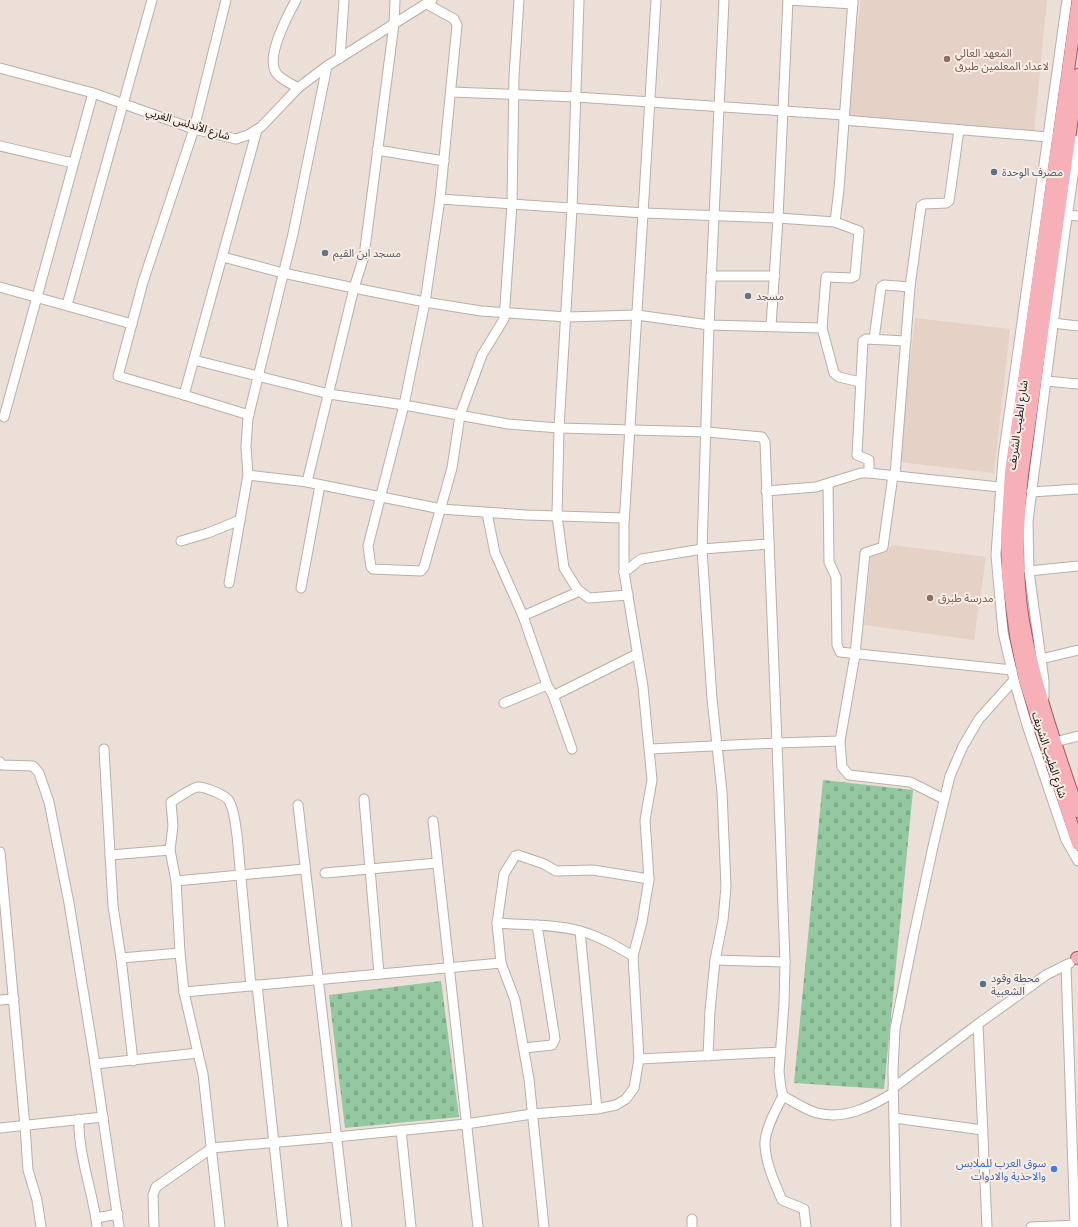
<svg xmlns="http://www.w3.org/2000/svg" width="1078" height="1227" font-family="'Source Serif 4','Noto Sans Arabic',serif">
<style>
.built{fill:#e5d1c6}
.cemetery{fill:url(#cemetery-stones)}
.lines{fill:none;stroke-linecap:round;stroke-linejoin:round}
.minor-casing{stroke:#baafa8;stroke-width:11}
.major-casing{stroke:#a5575e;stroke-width:14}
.minor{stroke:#fff;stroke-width:9}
.major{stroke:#f7b0b7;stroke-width:12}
.education-dot{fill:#8d6e63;stroke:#f8ece5;stroke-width:1.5}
.service-dot{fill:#5c6f8a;stroke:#f8ece5;stroke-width:1.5}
.worship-dot{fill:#6b7280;stroke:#f8ece5;stroke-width:1.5}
.shop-dot{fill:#3f7fe0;stroke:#f8ece5;stroke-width:1.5}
.labels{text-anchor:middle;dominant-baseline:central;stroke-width:4;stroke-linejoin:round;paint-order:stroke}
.education-label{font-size:11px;fill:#785e54;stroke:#f8ece5;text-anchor:start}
.street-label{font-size:11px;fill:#171311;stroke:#f8ece5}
.service-label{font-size:11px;fill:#4e5e75;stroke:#f8ece5;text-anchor:start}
.worship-label{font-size:11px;fill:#5b616d;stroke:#f8ece5;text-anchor:start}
.shop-label{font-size:11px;fill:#366cbe;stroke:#f8ece5;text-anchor:end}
</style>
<defs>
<pattern id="cemetery-stones" width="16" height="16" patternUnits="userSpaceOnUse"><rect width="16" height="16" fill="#94c8a1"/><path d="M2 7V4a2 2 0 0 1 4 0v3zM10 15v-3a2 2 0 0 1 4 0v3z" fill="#7fab8a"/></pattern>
</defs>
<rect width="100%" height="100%" fill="#ebdfd8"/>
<!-- built -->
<g class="built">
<polygon points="861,0 1047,0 1034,132 844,117"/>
<polygon points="915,318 1010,329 994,473 899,462"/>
<polygon points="892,545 986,557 974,640 864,625 871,556 885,553"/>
</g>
<!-- cemetery -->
<g class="cemetery">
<polygon points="823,780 913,790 884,1089 794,1083"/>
<polygon points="441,981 459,1117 345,1128 329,995"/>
</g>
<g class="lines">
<defs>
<g id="minor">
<path d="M296,0C288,15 264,58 277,74C282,80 292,84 298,88"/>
<polyline points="579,0 572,209 559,428 557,516 564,568 578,590 589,598 628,595"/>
<polyline points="788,0 853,4"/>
<polyline points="1067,0 1003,458 996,555 1003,632 1014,680 1027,725 1066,840 1078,861"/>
<polyline points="427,4 454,19 457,25 440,199 425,302 404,405 368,546 371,567 373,569 421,571 424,567 452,468 460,415 482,355 504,319 512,204 514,76 519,0"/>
<polyline points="340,58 344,0"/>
<polyline points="327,66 293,234 248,418 246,446 248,475 307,482 441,509 526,515 624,518"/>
<polyline points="0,68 93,93 194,129 236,139 248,135 261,127 298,88 327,66 432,0"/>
<polyline points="451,92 576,97 844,115"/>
<polyline points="844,120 1048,137"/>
<polyline points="0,146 73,163"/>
<polyline points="377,150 444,161"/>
<polyline points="440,199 644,213 778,218 835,222 839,189 853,0"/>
<polyline points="1067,215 1078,216"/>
<polyline points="223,257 283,273 354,288 425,302 481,311 567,317 637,315 709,325 822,328 834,373 839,377 860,382"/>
<polyline points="711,276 775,276"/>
<polyline points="0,287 132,324"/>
<polyline points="67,305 152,0"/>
<polyline points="1053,323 1078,326"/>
<polyline points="771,326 778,218 788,0"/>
<polyline points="822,328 826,277 851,278 855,276 859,231 835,222"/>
<polyline points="874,339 881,287 884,285 910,287"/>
<polyline points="194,360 329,394 404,405 508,424 559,428 707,432 762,437 765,442 777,743 840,741 855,655 865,553 883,547 893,475"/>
<polyline points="1046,381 1078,384"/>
<polyline points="184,395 118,376 143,282 194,129 226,0"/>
<polyline points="249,415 184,395 257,130"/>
<polyline points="4,417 93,93"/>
<polyline points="869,473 869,460 857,455 863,341 866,339 906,341"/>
<polyline points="895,475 910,287 921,206 924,204 946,203 949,201 959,130"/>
<polyline points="307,482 354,288 364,256 394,24 395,0"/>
<polyline points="828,484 829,562 836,577 837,645 840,652 1012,670"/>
<polyline points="766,491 816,487 861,473 869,473 999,487"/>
<polyline points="1031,492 1078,489"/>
<polyline points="487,513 495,553 523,616 547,685 553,695 572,749"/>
<polyline points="181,541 208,533 240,520 248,475"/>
<polyline points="1029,571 1078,566"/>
<path d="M624,572C632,568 635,562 642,559L702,549L769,544"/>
<polyline points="229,583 240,520"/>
<polyline points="301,588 320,485"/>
<polyline points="523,616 580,591"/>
<polyline points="1041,659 1078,650"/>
<polyline points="553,695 557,694 637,654"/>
<polyline points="1044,698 1044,681 1029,571 1028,521 1064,239 1078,140"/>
<polyline points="504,703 547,685"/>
<polyline points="840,741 842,767 849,775 910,782 944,799"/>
<polyline points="1055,742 1078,736"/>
<polyline points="104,749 113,906 121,958"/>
<path d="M650,749L777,743L785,962L784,1004L779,1072L781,1088L783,1096C794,1102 806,1110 817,1113C845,1120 870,1107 893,1093"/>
<polyline points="0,762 2,765 33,766 39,773 49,802 69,903 95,1064 119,1227"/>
<polyline points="364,799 379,974"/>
<polyline points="298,805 347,1227"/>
<polyline points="433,821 478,1227"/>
<polyline points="0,852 25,1126 28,1170 37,1200 41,1227"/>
<polyline points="110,855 170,850"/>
<polyline points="325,873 437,863"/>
<polyline points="176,881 304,869"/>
<path d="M497,923C524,925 554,924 580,931C599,936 616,946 633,956"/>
<polyline points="580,931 597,1109"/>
<polyline points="715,960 785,962"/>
<polyline points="1066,965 1075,1227"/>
<polyline points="257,985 283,1227"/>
<polyline points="184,992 501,963"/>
<polyline points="0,1000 14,999"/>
<polyline points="978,1024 987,1227"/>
<polyline points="524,1048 552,1045 555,1039 537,925"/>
<path d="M198,1053L184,992L180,953L176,881L170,850L173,826L171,802C176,799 193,787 198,787C205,787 226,795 229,801C235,811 235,824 237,835L251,986"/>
<polyline points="708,1056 710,1011 715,960 723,920 726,887 722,792 712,699 702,549 709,325 724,0"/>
<polyline points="639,1059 781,1052"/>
<polyline points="133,1061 121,958 180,953"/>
<polyline points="95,1064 198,1053 203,1074 220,1227"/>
<polyline points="893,1088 978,1024 1046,975 1070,963"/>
<path d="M783,1096C776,1109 764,1131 765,1146C766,1164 775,1184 782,1200L804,1209L806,1227"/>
<polyline points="894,1118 983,1130"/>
<path d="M79,1119C78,1156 93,1191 97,1227"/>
<polyline points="0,1128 103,1117"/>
<polyline points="401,1130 411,1227"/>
<polyline points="96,1218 118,1214"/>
<polyline points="154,1227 153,1195 156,1187 212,1148 336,1137 466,1124 532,1114 597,1109 616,1105 626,1099 634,1088 639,1059 633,956 642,922 649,879 645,820 652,780 643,687 624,572 624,525 656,0"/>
<polyline points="544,1227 529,1079 515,1000 501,963 497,923 504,874 515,856 518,855 544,864 556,871 593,870 649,879"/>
<polyline points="692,1227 692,1219"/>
<polyline points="896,1227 893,1070 895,1029 914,934 934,842 950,776 963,746 979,719 1014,680"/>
<polyline points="1031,1227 1078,1225"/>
</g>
<g id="major">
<polyline points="1078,0 1011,472 1007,536 1008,576 1016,636 1025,680 1078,844"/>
<path d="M1078,75L1022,475C1017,523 1015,573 1023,621C1034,685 1057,749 1078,811"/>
<polyline points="1077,958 1078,958"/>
</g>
</defs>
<!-- minor casing -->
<use href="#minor" class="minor-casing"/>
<!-- major casing -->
<use href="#major" class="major-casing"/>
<!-- minor -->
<use href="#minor" class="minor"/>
<!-- major -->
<use href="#major" class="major"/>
</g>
<!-- markers -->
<g class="education-dot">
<circle cx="947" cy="59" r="4"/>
<circle cx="930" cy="598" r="4"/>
</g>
<g class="service-dot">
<circle cx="994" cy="172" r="4"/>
<circle cx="983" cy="984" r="4"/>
</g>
<g class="worship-dot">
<circle cx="325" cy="253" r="4"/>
<circle cx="748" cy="296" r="4"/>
</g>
<circle class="shop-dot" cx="1054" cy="1169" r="4"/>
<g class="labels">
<!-- education labels -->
<g class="education-label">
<text x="955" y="53">المعهد العالي<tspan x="955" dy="13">لاعداد المعلمين طبرق</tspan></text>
<text x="938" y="598">مدرسة طبرق</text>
</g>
<!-- street labels -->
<g class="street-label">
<text transform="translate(188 124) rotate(17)">شارع الأندلس الغربي</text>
<text transform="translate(1018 425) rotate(-82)">شارع الطيب الشريف</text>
<text transform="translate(1049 755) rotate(72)">شارع الطيب الشريف</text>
</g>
<!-- service labels -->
<g class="service-label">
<text x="1002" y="172">مصرف الوحدة</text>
<text x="991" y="978">محطة وقود<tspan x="991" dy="13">الشعبية</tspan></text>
</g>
<!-- worship labels -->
<g class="worship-label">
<text x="333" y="253">مسجد ابن القيم</text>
<text x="756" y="296">مسجد</text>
</g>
<!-- shop labels -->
<g class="shop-label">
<text x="1046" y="1163">سوق العرب للملابس<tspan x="1046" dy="13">والاحذية والادوات</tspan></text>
</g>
</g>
</svg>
